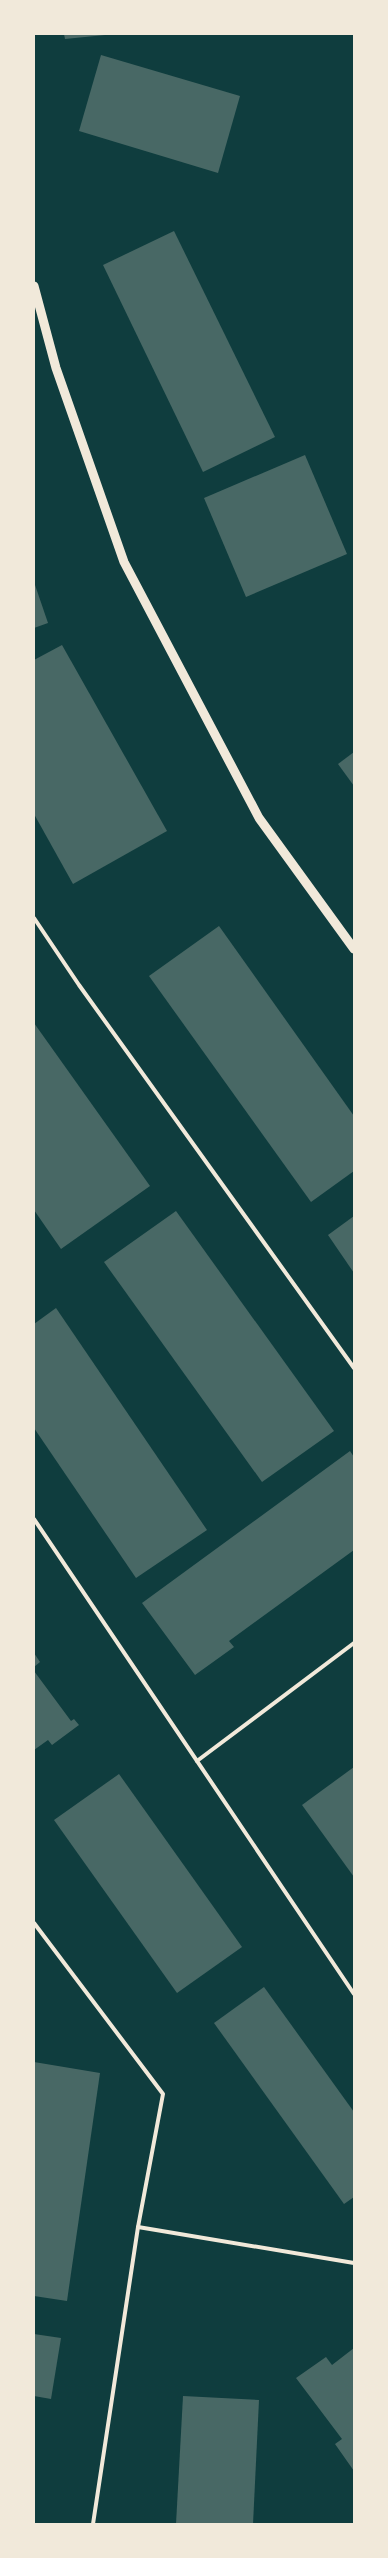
<svg xmlns="http://www.w3.org/2000/svg" width="388" height="2558" font-family="'Noto Serif',serif">
<style>
.building{fill:#486865}
.lines{fill:none;stroke-linecap:round;stroke-linejoin:round}
.service{stroke:#f1e9da;stroke-width:4}
.tertiary{stroke:#f1e9da;stroke-width:9}
</style>
<rect width="100%" height="100%" fill="#0f3d3e"/>
<!-- building -->
<g class="building">
<polygon points="64,34 105,34 105,35 65,39"/>
<polygon points="101,55 240,96 218,173 79,131"/>
<polygon points="174,231 275,437 203,472 103,265"/>
<polygon points="305,455 347,554 246,597 204,498"/>
<polygon points="34,582 48,623 34,628"/>
<polygon points="62,645 167,831 73,884 34,814 34,660"/>
<polygon points="354,752 354,786 338,764"/>
<polygon points="219,926 354,1116 354,1171 311,1202 149,976"/>
<polygon points="34,1023 150,1186 61,1249 34,1210"/>
<polygon points="176,1211 334,1431 262,1482 104,1262"/>
<polygon points="354,1216 354,1273 328,1235"/>
<polygon points="56,1308 207,1530 136,1578 34,1428 34,1324"/>
<polygon points="350,1451 354,1457 354,1550 229,1641 234,1647 195,1675 142,1603"/>
<polygon points="34,1653 40,1662 34,1667"/>
<polygon points="34,1671 71,1721 74,1719 79,1725 52,1745 48,1740 34,1750"/>
<polygon points="354,1767 354,1877 302,1805"/>
<polygon points="119,1774 242,1947 177,1993 54,1820"/>
<polygon points="264,1987 354,2112 354,2197 344,2204 214,2023"/>
<polygon points="34,2062 100,2073 67,2301 34,2296"/>
<polygon points="34,2334 61,2338 51,2399 34,2396"/>
<polygon points="354,2348 354,2471 335,2444 342,2439 296,2378 326,2357 332,2365"/>
<polygon points="183,2396 259,2400 253,2524 176,2524"/>
</g>
<g class="lines">
<!-- service -->
<g class="service">
<polyline points="34,918 79,985 354,1368"/>
<polyline points="34,1519 354,1994"/>
<polyline points="197,1761 354,1643"/>
<polyline points="34,1923 163,2094 138,2227 93,2524"/>
<polyline points="138,2227 354,2263"/>
</g>
<!-- tertiary -->
<polyline class="tertiary" points="34,286 56,368 124,562 259,818 354,949"/>
</g>
<!-- border -->
<rect width="388" height="2558" fill="none" stroke="#f1e9da" stroke-width="70"/>
</svg>
